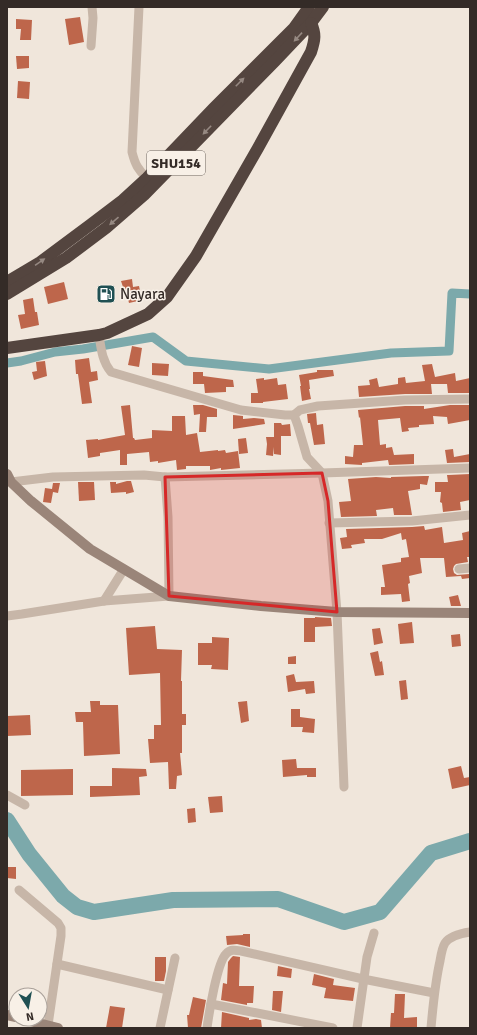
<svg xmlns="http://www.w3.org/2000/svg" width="477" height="1035" font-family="Signika,sans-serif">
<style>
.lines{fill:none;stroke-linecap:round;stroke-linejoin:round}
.canal{stroke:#7ca9ab;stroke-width:9}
.river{stroke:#7ca9ab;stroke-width:16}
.building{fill:#be664b}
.street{stroke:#c7b6a8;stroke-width:9}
.secondary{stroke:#9a8579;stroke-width:10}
.highway{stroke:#54453f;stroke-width:12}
.oneway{fill:#968982}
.marked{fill:#d62828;fill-opacity:0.2;stroke:#d62828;stroke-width:3;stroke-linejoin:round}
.labels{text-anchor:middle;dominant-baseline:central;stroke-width:3;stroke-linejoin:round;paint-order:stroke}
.shield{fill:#f8f0e7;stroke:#6f6661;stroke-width:1}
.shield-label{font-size:14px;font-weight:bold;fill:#342b27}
.poi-label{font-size:15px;fill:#342b27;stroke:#f8f0e7;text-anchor:start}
</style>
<rect width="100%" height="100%" fill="#f0e6db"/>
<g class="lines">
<!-- canal -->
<polyline class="canal" points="7,363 21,361 55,352 83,349 153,337 186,361 269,369 391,353 449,351 452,293 470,294"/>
<!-- river -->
<polyline class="river" points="7,820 29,854 63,896 77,907 94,912 173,900 278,899 344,922 380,912 431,853 470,841"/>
</g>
<!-- building -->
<g class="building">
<polygon points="80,17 84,42 69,45 65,19"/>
<polygon points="16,19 32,20 31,40 20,40 21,29 16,29"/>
<polygon points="16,56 29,56 29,68 17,69"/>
<polygon points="18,81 30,82 29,99 17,98"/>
<polygon points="132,279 133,287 139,286 142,300 129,303 125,287 123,287 121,281"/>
<polygon points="64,282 68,299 48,304 44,287"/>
<polygon points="33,298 35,312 37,312 39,325 21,329 18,315 25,314 23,300"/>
<polygon points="132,346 142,348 139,367 128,365"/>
<polygon points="89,358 91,372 97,371 98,380 89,382 92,403 82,404 78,374 76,374 75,360"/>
<polygon points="45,361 47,376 34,380 32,372 37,371 36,362"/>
<polygon points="152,363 169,364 168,376 152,375"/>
<polygon points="432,364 435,377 455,373 456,381 470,378 470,393 448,393 447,384 431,384 432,394 405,394 359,397 358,386 370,385 369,380 377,378 379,387 398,384 398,378 405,377 406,383 425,381 422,365"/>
<polygon points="317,370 333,370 334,376 309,380 310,389 309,389 311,399 302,401 300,386 301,386 299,375 317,372"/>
<polygon points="193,372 203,372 203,376 233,380 234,387 226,387 226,392 205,393 204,384 193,384"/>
<polygon points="264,378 264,380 277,378 278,385 286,384 288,399 263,402 263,403 251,403 251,393 258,393 256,379"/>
<polygon points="130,405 133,438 134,438 135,440 152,438 152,430 172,431 172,416 185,416 186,435 197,433 200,452 218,450 218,451 225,450 226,453 238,451 240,468 221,470 221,468 210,470 210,466 186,466 186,469 177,470 176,460 158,463 158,461 150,462 149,452 127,454 127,465 120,465 120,450 100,453 100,456 88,458 86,440 98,439 98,440 125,435 121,406"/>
<polygon points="193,405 203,405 217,409 217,417 207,417 206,432 199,432 200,414 194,415"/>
<polygon points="450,405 470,405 470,420 448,424 447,417 433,416 434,424 419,425 419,427 408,428 409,431 402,432 400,418 378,420 380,445 386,444 386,448 392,447 394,455 414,454 414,464 389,465 388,460 362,463 362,465 345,464 345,456 353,457 354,445 363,445 360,417 359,418 358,410 405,406 424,406 424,409"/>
<polygon points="316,413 317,425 323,424 325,444 314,445 310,423 308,423 307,414"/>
<polygon points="233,415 243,416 243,419 254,418 264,419 265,424 233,429"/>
<polygon points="274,423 281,423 282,425 290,424 291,436 281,436 281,455 274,454 274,447 273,456 266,455 267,444 266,437 274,437"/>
<polygon points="246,438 248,453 239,454 238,439"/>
<polygon points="453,449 454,457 470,454 470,462 447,463 445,450"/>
<polygon points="470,474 470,500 460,502 461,510 443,512 442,503 440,502 441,492 435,492 435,482 448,482 447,475 449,475"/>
<polygon points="424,476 429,476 427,485 420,484 420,489 408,491 412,515 394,515 393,508 376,510 377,516 341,517 339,502 351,501 348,479 376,477 391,478 391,477"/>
<polygon points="127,481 131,481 134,492 126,494 126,492 111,493 110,482 116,482 116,484"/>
<polygon points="78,482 94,482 95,500 79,501"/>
<polygon points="53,483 60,483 58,493 53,492 51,503 43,502 45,488 52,489"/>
<polygon points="424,526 425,530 442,527 444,543 463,540 462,533 470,531 470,557 467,557 468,562 456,564 454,566 453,569 454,573 457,575 469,574 470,578 462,579 461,576 446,577 444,558 420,558 422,573 409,576 410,583 408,584 410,601 402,602 401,594 381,595 381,587 385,587 382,565 401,562 401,558 409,557 406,539 402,540 401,533 382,539 364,539 365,543 351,545 352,548 342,549 340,538 347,537 346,529 412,527"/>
<polygon points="458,595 461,606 451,606 449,597"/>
<polygon points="315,617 331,618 332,626 315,627 315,642 304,642 304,618 315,618"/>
<polygon points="412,622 414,643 400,644 398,624"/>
<polygon points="155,626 157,649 182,650 181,681 182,681 182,714 186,714 186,725 182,725 182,753 180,753 182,775 177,776 176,789 169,789 168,762 150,763 148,739 154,739 154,725 161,725 160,673 129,675 126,628"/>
<polygon points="380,628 383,643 374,645 372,629"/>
<polygon points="460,634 461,646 452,647 451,635"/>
<polygon points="212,637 229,638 228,670 211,669 212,665 198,665 198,643 212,643"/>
<polygon points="378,651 380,662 382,661 384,675 375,676 370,653"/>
<polygon points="296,656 296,664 288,664 288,657"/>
<polygon points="294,674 296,682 314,681 315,693 306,694 305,689 288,692 286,676"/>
<polygon points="406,680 408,699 401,700 399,681"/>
<polygon points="90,701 100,701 100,705 118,705 120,754 84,756 83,722 76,722 75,712 91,712"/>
<polygon points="247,701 249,721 241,723 238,702"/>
<polygon points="291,709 300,709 300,717 315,719 314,733 302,732 303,727 291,727"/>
<polygon points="30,715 31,735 7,736 7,716"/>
<polygon points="296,759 297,768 316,768 316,777 307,777 307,775 283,777 282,760"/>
<polygon points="461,766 464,778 470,777 470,785 452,789 448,769"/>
<polygon points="112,768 146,769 147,776 139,777 140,795 90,797 90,786 112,786"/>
<polygon points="73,769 73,795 21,796 21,770"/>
<polygon points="222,796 223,812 210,813 208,797"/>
<polygon points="195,808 196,822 188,823 187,809"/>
<polygon points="7,867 16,867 16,879 7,878"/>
<polygon points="243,934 250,934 250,947 237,944 227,945 226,936 243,935"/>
<polygon points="233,956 240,957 239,986 254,986 253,1003 247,1003 247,1005 221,1000 223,983 227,984 228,962 231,958"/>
<polygon points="155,957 166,957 166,971 164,981 155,981"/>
<polygon points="278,966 292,969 291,978 277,976"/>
<polygon points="314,974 334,979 333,985 355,988 353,1001 324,998 326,988 312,985"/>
<polygon points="273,991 283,991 281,1012 272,1010"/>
<polygon points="395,994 405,994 404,1018 417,1017 417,1028 390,1028 391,1013 394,1013"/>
<polygon points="193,997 206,1000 201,1028 188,1028 187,1015 189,1015"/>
<polygon points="110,1006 125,1008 122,1028 106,1028"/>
<polygon points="222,1012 249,1018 249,1020 256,1019 261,1020 262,1028 221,1028"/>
</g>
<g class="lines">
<!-- street -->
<g class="street">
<path d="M139,7L132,152C135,164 138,170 147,178"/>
<polyline points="91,46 93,18 92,7"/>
<path d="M99,335C101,348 102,361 111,372L241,410L285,415H294L298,426L307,457L322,473L328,501L337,612L344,787"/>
<polyline points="294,415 300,410 318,406 405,400 470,399"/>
<polyline points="11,482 53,477 144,475 165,477 322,473 470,468"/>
<polyline points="329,523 412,521 470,515"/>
<polyline points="459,569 470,568"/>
<polyline points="104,601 124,569"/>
<polyline points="7,616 22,614 104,601 169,596 168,517 165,477"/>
<polyline points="7,795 25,805"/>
<polyline points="19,890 58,923 61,928 61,936 48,1025"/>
<polyline points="57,964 168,990"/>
<polyline points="211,1004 333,1028"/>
<polyline points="160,1028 175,958"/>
<path d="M207,1028C209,1013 217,963 226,954C230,949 235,950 241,951L363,979L434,993"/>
<polyline points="357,1028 367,957 374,933"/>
<path d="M431,1028C433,1005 435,983 440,961C441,955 442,948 445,943C450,936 463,933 470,932"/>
</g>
<!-- secondary -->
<g class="secondary">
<polyline points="7,474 11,482 31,501 90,549 169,596 261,606 337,612 470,613"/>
<polyline points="7,1015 16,1017"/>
<polyline points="22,1019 58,1028"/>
</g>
<!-- highway -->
<g class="highway">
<polyline points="7,282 39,263 90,225 123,200 147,178 214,108 294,28 309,7"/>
<polyline points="7,294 66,258 106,228 144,195 275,61 311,23 323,7"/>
<path d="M7,348L99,335L107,333L148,314L167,297L196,256L258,148L311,52C315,40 316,34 311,23"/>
</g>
</g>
<!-- one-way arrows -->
<defs><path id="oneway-solid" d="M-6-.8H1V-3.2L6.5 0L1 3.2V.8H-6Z"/></defs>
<g class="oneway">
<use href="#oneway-solid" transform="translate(298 37) rotate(133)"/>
<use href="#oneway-solid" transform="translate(240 82) rotate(-45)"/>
<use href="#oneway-solid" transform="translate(207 130) rotate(134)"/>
<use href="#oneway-solid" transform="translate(114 221) rotate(139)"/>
<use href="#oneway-solid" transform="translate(40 262) rotate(-34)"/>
</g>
<!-- marked area -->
<path class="marked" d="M322,473L328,501L337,612L169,596L165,477Z"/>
<!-- icons -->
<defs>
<symbol id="fuel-square" viewBox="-11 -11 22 22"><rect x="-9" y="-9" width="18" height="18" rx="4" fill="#205053" stroke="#f8f0e7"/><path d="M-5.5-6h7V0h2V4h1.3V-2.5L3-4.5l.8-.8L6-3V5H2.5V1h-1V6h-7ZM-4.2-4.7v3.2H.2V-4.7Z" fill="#fff"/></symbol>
</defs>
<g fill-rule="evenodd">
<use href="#fuel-square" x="95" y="283" width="22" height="22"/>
</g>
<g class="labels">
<!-- shield labels -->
<rect class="shield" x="147" y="151" width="58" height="24" rx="3"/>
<g class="shield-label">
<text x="176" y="163">SHU154</text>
</g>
<!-- poi labels -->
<g class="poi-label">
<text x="120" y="294">Nayara</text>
</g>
</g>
<!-- border -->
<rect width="477" height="1035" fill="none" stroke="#342b27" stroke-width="16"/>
<!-- north arrow -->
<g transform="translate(28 1007) rotate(169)"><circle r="19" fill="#f8f0e7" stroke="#aaa19a"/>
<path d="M0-3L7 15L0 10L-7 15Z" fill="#205053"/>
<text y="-6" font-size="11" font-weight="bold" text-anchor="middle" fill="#342b27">N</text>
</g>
</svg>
